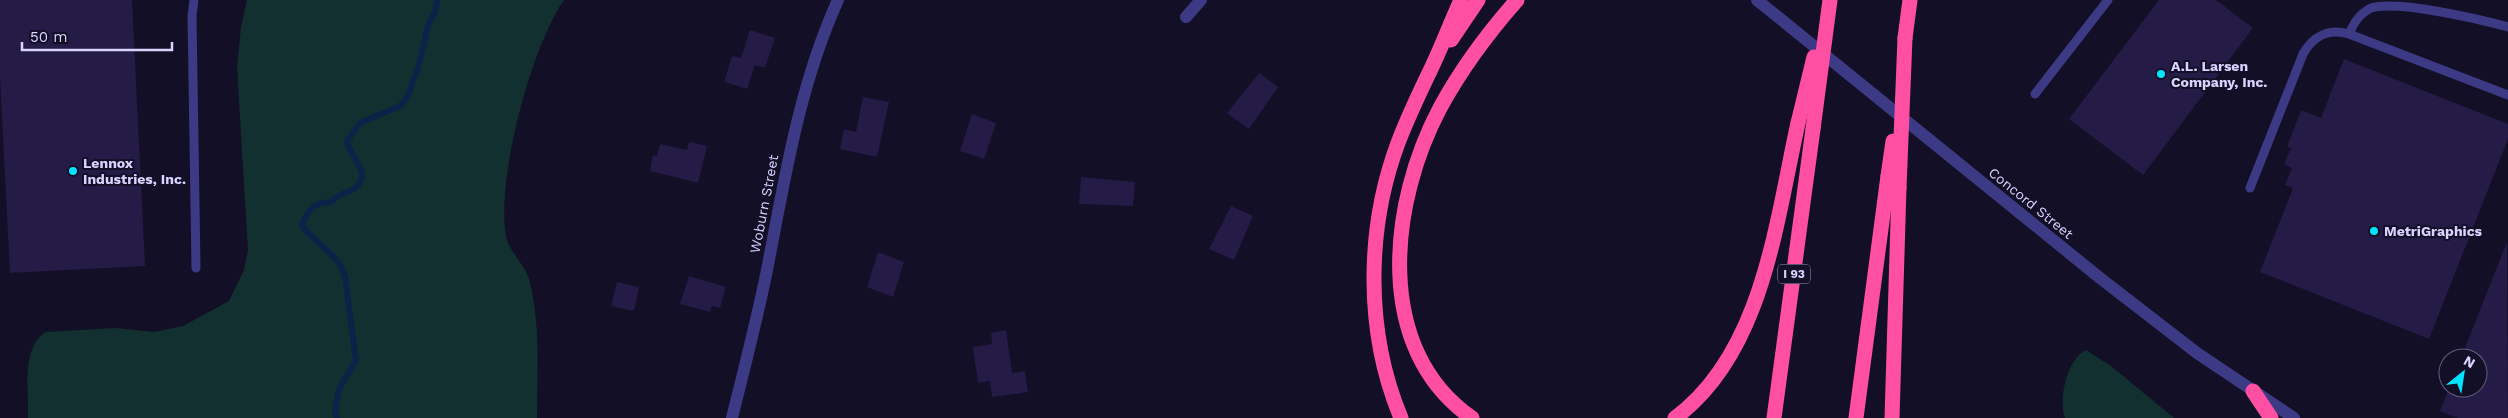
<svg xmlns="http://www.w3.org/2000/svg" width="2508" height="418" font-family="'Work Sans',sans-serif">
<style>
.green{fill:#12302f}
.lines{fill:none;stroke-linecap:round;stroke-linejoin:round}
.stream{stroke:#0c2248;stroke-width:6}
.building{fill:#241b47}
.service{stroke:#3d3a85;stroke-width:9}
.minor{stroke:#3d3a85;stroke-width:12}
.tertiary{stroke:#3d3a85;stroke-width:12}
.motorway{stroke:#ff4fa3;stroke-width:15}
.motorway-bridge{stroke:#ff4fa3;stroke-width:15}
.poi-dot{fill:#00e5ff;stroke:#130f26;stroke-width:2}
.labels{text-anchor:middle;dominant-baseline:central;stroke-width:4;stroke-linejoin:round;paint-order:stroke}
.shield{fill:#130f26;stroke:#9e99be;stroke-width:1}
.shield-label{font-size:12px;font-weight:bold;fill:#d9d4ff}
.poi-label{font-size:14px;font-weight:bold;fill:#d9d4ff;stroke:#130f26;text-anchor:start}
.street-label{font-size:14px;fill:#d9d4ff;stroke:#130f26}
</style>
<rect width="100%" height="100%" fill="#130f26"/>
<!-- green -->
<g class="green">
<path d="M247,0H564C531,47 496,179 506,236C509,252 524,263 529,279C541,324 537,371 537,418H28C29,393 21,346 46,332L116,328L154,332L183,326L229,301L244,270L248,250L237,67L241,27Z"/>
<path d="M2086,350L2111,366L2174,418H2065C2058,399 2067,359 2086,350Z"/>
</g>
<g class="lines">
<!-- stream -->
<path class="stream" d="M337,418L335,411L339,389L356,360L345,277C339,253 315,245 302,225C308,210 314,202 331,202C339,193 349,194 357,186C372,172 349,157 347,141L360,123L400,106L407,98L418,68L429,22L435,13L437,0"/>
</g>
<!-- building -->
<g class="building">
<polygon points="0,0 132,0 145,266 10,273 0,77"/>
<polygon points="2159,0 2216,0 2253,28 2143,175 2069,119"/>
<polygon points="750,30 775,38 765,68 755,65 747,89 724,82 732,56 741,58"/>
<polygon points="2344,59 2508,124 2508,139 2429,339 2260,272 2293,188 2285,185 2292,168 2284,164 2291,148 2287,147 2301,110 2321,118"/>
<polygon points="1259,73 1278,87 1249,129 1227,113"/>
<polygon points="863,97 889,102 877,157 840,149 844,129 856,132"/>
<polygon points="972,114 996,123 984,159 960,151"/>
<polygon points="689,142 707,146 698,183 650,171 653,155 657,156 660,144 687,150"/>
<polygon points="1081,177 1135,182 1133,206 1079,204"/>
<polygon points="1231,206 1253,216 1234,260 1209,249"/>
<polygon points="2507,242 2508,418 2458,418 2440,411 2449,388 2478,388 2478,358 2461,358"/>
<polygon points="878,252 904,262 893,297 867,287"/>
<polygon points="689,276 726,287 720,308 712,306 710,312 680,304"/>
<polygon points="617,282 639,287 634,311 611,306"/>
<polygon points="1006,330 1012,373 1025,371 1028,392 992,397 990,381 978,383 973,347 992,344 991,333"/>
</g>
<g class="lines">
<!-- service -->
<g class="service">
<polyline points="194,0 192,16 196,268"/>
<path d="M2349,34C2354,23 2359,14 2371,8C2397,0 2479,19 2508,27"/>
<polyline points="2035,94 2108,0"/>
<path d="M2250,188L2303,54C2313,36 2329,28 2349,34L2508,95"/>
</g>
<!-- minor -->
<polyline class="minor" points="1186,17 1201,0"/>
<!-- tertiary -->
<g class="tertiary">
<polyline points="1757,0 2100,278 2197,353 2294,418"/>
<path d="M732,418C744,369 757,320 767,270C785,178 799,86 838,0"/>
</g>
<!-- motorway -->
<g class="motorway">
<polyline points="1905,38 1910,0"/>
<polyline points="1451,40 1478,0"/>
<polyline points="2253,391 2271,418"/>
<path d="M1401,418C1365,332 1366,229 1398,143C1407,119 1418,96 1429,73C1441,49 1450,24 1461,0"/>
<path d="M1472,418C1372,349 1390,202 1440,108C1461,69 1488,33 1517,0"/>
<path d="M1675,418C1763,353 1776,222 1798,123"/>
<polyline points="1774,418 1813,129"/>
<polyline points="1856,418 1888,176"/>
<polyline points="1892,418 1899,188"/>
</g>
<!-- motorway-bridge -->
<g class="motorway-bridge">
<polyline points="1798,123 1814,57"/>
<polyline points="1813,129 1830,0"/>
<polyline points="1888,176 1893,141"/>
<polyline points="1899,188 1905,38"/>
</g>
</g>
<!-- markers -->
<g class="poi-dot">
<circle cx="2161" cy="74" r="5"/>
<circle cx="73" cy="171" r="5"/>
<circle cx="2374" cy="231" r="5"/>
</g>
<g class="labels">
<!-- shield labels -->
<rect class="shield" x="1778" y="264.5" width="32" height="19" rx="4"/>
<g class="shield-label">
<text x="1794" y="274">I 93</text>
</g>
<!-- poi labels -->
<g class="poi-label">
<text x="2171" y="66">A.L. Larsen<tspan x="2171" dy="16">Company, Inc.</tspan></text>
<text x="83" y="163">Lennox<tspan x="83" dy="16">Industries, Inc.</tspan></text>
<text x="2384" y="231">MetriGraphics</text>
</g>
<!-- street labels -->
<g class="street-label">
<text transform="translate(2031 203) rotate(39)">Concord Street</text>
<text transform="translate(764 204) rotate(-79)">Woburn Street</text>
</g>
</g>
<!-- north arrow -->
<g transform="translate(2463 373) rotate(30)"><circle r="24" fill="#130f26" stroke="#625e7d"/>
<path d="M0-4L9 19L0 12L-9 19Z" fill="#00e5ff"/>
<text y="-8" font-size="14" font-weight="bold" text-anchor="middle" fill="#d9d4ff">N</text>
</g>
<!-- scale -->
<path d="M22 42v8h150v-8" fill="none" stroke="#d9d4ff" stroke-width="2.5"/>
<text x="30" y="42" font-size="15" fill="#d9d4ff" stroke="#130f26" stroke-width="4" paint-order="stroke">50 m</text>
</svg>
